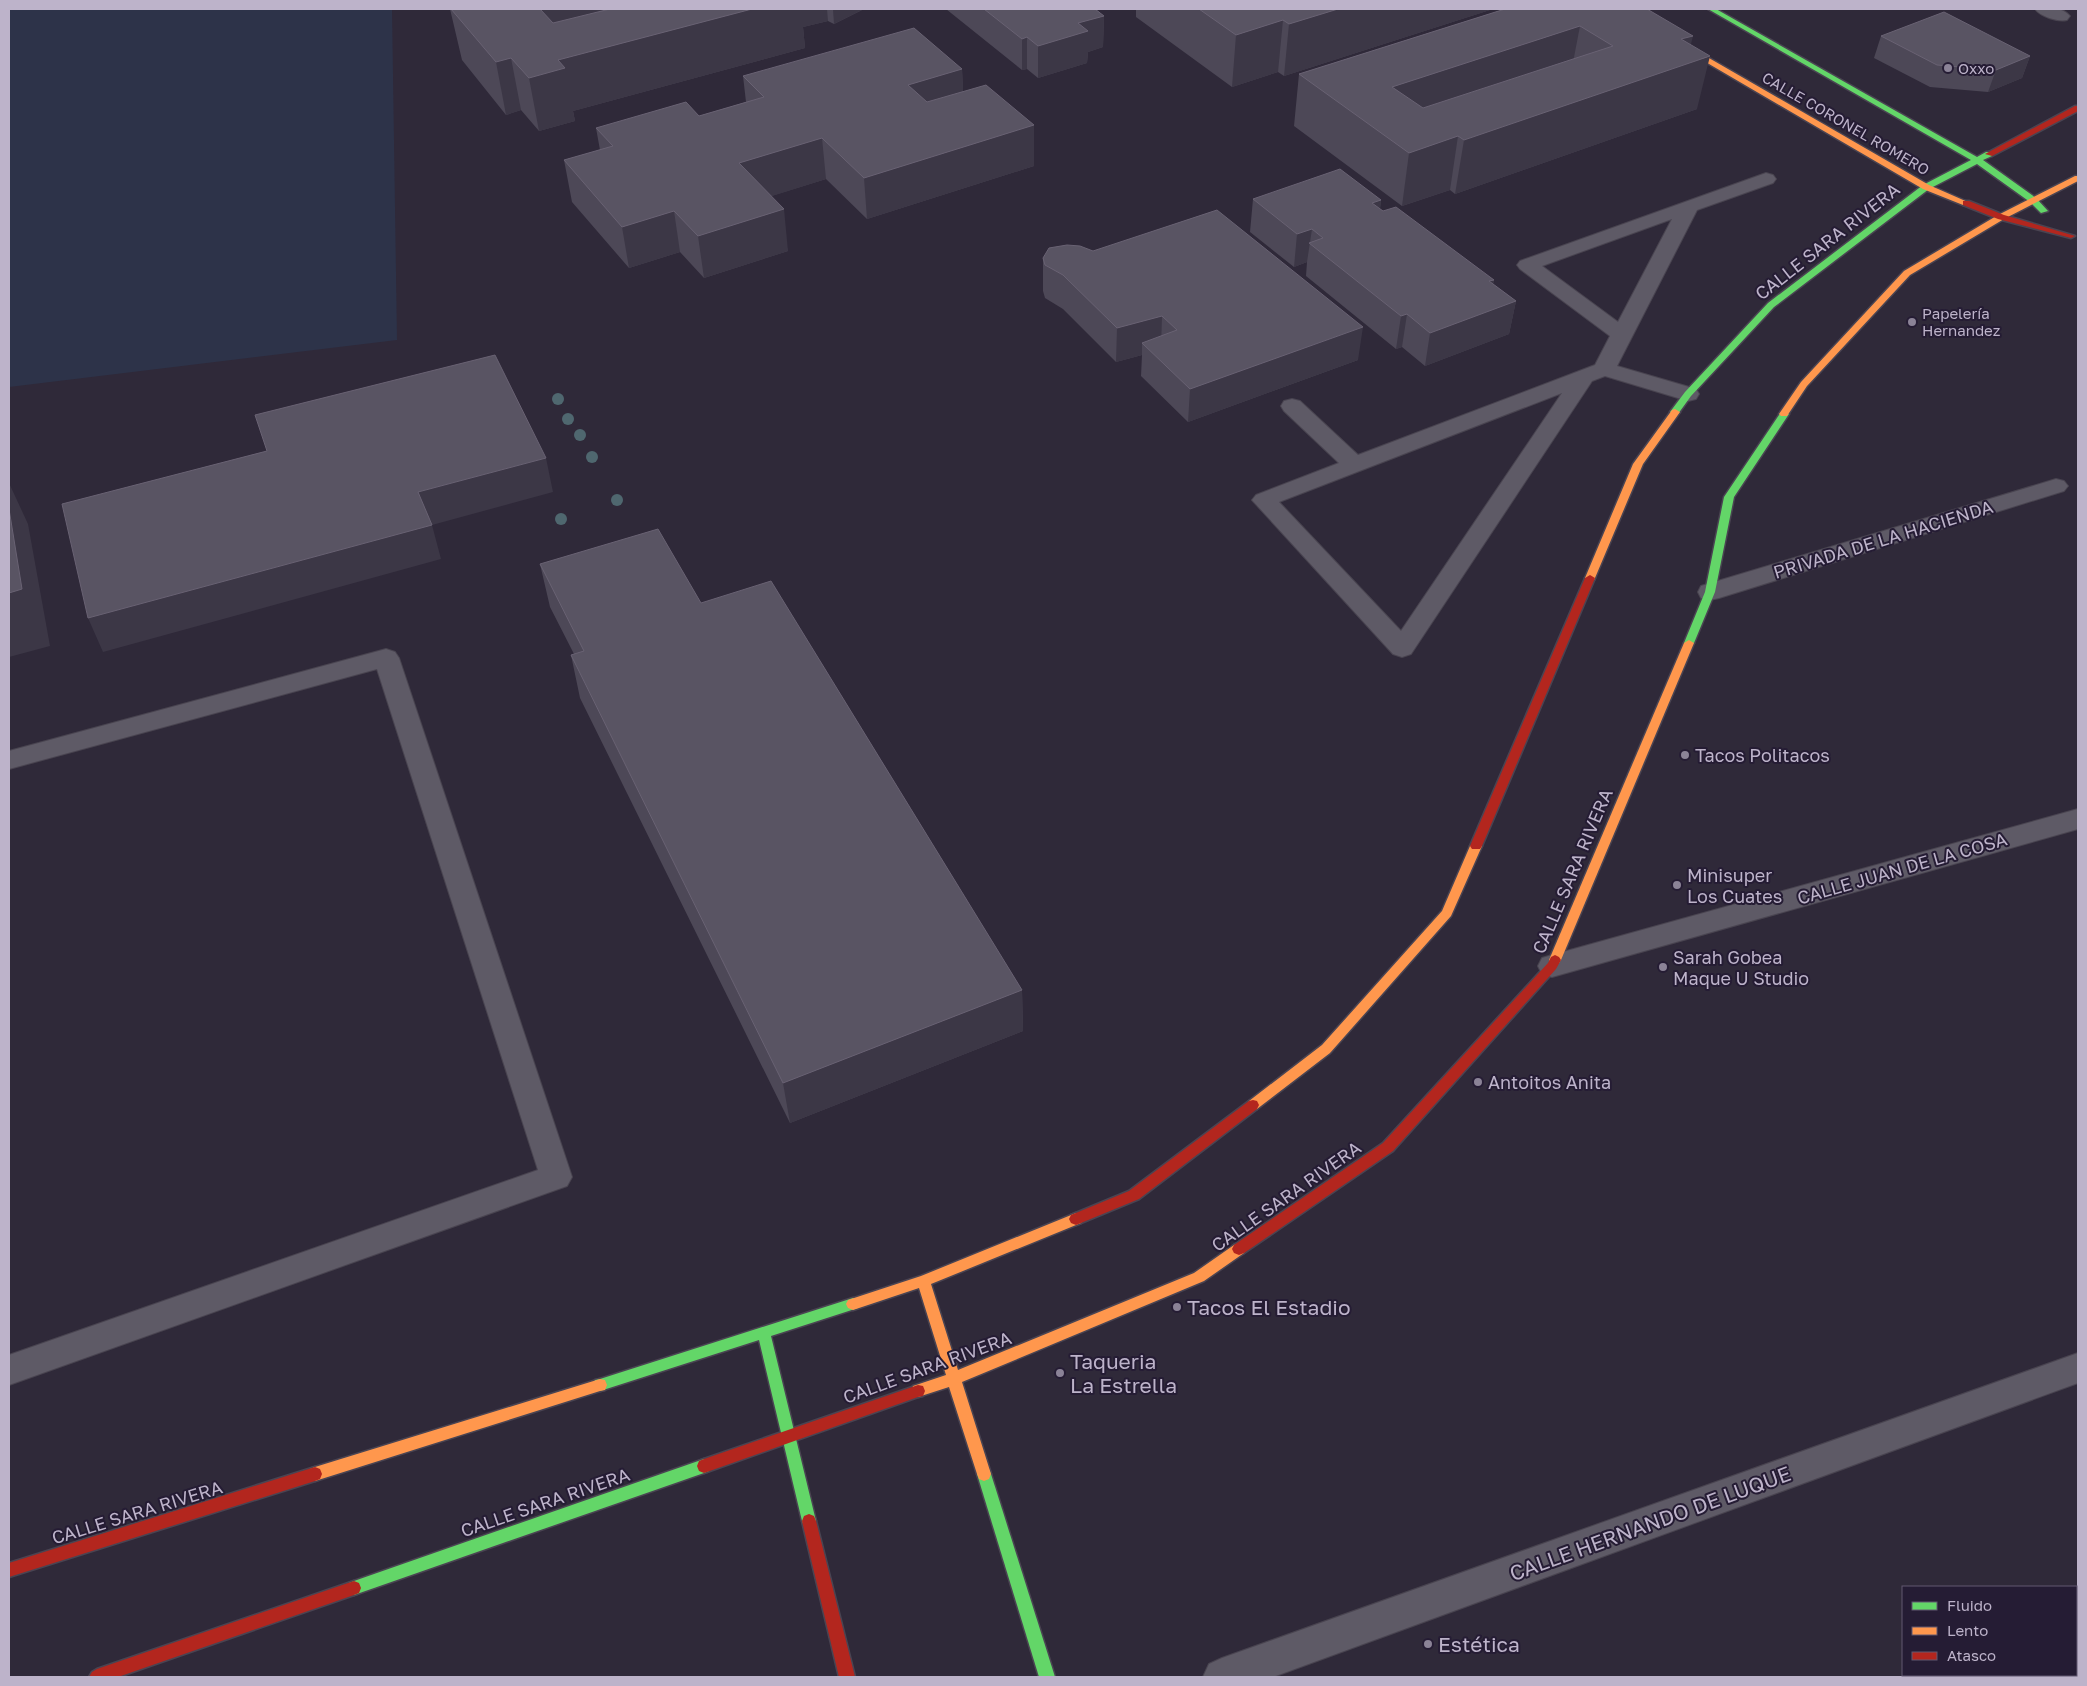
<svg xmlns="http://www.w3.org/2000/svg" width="2087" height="1686" font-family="'Golos Text',sans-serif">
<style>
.green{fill:#2d3349}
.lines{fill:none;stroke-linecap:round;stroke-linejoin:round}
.lane-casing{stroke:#494450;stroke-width:2}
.street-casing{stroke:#494450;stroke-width:2}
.fast-casing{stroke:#4a4452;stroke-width:3}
.slow-casing{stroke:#4a4452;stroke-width:3}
.jam-casing{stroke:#4a4452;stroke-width:3}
.lane{fill:#5e5a66;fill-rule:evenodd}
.street{fill:#5e5a66;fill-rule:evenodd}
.fast{fill:#63d668;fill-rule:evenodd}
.slow{fill:#ff974d;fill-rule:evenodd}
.jam{fill:#b3261e;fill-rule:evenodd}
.tree{fill:#4f676f}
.wall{fill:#4d4857}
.shaded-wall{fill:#3c3746}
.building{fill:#595463;stroke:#696273;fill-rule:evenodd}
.poi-dot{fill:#8b8397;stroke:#251c34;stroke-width:2}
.labels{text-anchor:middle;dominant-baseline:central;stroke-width:4;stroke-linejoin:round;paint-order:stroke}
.far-poi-label{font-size:15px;fill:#bdb3ca;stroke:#251c34;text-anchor:start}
.far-street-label{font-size:15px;fill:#bdb3ca;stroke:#251c34}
.street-label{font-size:18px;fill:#bdb3ca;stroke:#251c34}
.poi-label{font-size:18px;fill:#bdb3ca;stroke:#251c34;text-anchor:start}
.near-poi-label{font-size:21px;fill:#bdb3ca;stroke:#251c34;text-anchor:start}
.near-street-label{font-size:21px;fill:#bdb3ca;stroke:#251c34}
</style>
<rect width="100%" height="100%" fill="#2f2939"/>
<!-- green -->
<polygon class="green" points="9,9 392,9 397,340 9,387"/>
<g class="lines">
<defs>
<g id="lane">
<path d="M2035,9C2046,8 2062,6 2070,16L2067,20C2058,22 2041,17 2035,9Z"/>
<path d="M1766,173L1773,175L1776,179L1773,183L1697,210L1617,366L1696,389L1699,394L1696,399L1688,401L1605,376L1592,381L1411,654L1402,657L1393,654L1252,500L1256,495L1339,463L1284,411L1281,406L1284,401L1292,399L1300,401L1358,455L1595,365L1610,336L1520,269L1517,265L1520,261ZM1672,219L1618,322L1542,266ZM1562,393L1401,631L1279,502Z"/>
<polygon points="386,649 395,652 399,658 572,1177 567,1186 9,1385 9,1355 538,1170 377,669 9,769 9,751"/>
</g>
<g id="street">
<polygon points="2056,479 2064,481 2068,486 2064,491 1719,598 1710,600 1701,598 1698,592 1701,586"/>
<polygon points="2078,809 2078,829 1552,977 1542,974 1538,966 1542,958 1552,955"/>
<polygon points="2078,1353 2078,1383 1273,1677 1203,1677 1209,1664 1222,1658"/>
</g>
<g id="fast">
<polygon points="1708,9 1716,9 1977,157 1986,152 1992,152 1992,156 1983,160 2036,198 2048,211 2041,213 2030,202 1977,164 1929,189 1774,307 1691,396 1678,414 1675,415 1670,412 1685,392 1768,303 1923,185 1971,160"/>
<polygon points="1784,411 1789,414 1734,497 1715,592 1694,643 1689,646 1685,645 1684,643 1705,592 1724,497 1781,412"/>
<polygon points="853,1298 858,1300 860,1304 858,1308 771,1336 816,1521 814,1526 809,1528 804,1526 802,1521 759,1340 600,1391 595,1390 593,1385 595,1380 600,1379"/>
<polygon points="704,1459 709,1461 711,1466 709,1471 704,1473 354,1595 349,1593 347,1588 349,1583 354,1581"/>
<polygon points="984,1467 989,1469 991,1474 1055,1677 1039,1677 977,1474 979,1469"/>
</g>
<g id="slow">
<polygon points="1615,9 1624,9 1929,185 1970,203 1963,205 1923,189"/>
<polygon points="2075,176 2078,176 2078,181 2004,219 1910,275 1807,386 1787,416 1781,416 1779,414 1801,382 1904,271 1998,215"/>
<polygon points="1675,409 1680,412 1643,464 1595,578 1594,580 1586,580 1585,578 1633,464 1672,410"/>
<polygon points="1689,640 1694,643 1561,960 1559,963 1551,963 1549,960 1684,643"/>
<polygon points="1476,842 1482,846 1451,916 1330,1053 1257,1109 1253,1110 1249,1109 1247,1105 1249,1101 1322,1045 1442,911 1470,846"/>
<polygon points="1076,1213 1081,1215 1083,1219 1081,1223 931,1284 958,1370 1194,1273 1234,1245 1239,1243 1244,1245 1246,1249 1244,1253 1204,1281 962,1382 991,1474 989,1479 984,1481 979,1479 977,1474 949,1387 918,1397 913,1396 911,1391 913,1386 946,1375 919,1288 853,1310 848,1308 846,1304 848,1300 921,1276"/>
<polygon points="600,1379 605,1380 607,1385 605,1390 600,1391 315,1481 310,1479 308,1474 310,1469 315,1467"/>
</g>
<g id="jam">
<polygon points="2075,106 2078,106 2078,111 1992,156 1985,154"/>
<polygon points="1963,201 1969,201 2004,215 2075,236 2071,238 1998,219 1963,205"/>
<polygon points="1590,575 1595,578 1482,846 1480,849 1472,849 1470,846 1585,578"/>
<polygon points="1555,955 1559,957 1561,960 1556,969 1393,1151 1244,1253 1239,1255 1234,1253 1232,1249 1234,1245 1383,1143 1548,963 1551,957"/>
<polygon points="1253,1100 1257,1101 1259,1105 1257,1109 1139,1199 1076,1225 1071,1223 1069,1219 1071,1215 1129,1191 1249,1101"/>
<polygon points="918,1385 923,1386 925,1391 923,1396 918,1397 704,1473 699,1471 697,1466 699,1461 704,1459"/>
<polygon points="315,1467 320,1469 322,1474 320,1479 315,1481 9,1577 9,1563"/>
<polygon points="809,1514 814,1516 816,1521 855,1677 839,1677 802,1521 804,1516"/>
<polygon points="354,1581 359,1583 361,1588 359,1593 354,1595 118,1677 89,1677 92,1672 97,1669"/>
</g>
</defs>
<!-- lane casing -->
<use href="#lane" class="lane-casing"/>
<!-- street casing -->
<use href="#street" class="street-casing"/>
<!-- fast casing -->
<use href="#fast" class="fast-casing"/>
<!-- slow casing -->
<use href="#slow" class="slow-casing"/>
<!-- jam casing -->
<use href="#jam" class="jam-casing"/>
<!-- lane -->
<use href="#lane" class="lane"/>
<!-- street -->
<use href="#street" class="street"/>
<!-- fast -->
<use href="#fast" class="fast"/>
<!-- slow -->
<use href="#slow" class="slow"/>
<!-- jam -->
<use href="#jam" class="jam"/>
</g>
<!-- trees -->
<g class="tree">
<circle cx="558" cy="399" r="6"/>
<circle cx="568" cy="419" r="6"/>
<circle cx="580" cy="435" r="6"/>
<circle cx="592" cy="457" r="6"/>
<circle cx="617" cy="500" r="6"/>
<circle cx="561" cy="519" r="6"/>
</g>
<!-- wall -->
<g class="wall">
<polygon points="450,9 864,9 834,24 828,21 803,27 805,48 573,111 575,121 539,131 521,110 506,115 462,60"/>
<polygon points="946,9 1095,9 1104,16 1103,47 1088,52 1087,63 1038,78 1027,69 1022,70"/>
<polygon points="1136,9 1493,9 1284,76 1278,72 1232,87 1136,17"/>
<polygon points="1505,9 1691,45 1697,109 1455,194 1450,190 1402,206 1294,126 1299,74"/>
<polygon points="1881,36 2030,56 2022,78 1988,92 1930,87 1874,58"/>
<polygon points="962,69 963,91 1034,125 1034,166 867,219 826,179 771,196 788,251 704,278 680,252 629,268 572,202 564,160 600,150 596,128 699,116 746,102 743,76"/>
<polygon points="1253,199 1381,200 1380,209 1494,280 1493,284 1516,301 1509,334 1425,366 1402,347 1396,349 1306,276 1307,262 1294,267 1250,232"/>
<polygon points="1043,258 1358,360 1188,422 1141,376 1142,355 1116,362 1063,309 1045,298 1043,291"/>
<polygon points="540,564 701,603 1022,990 1023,1031 790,1123 580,698 571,655 574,654 550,607"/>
</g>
<!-- shaded-wall -->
<g class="shaded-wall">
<polygon points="540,9 746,9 550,61"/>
<polygon points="752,9 827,9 828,21 803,27 805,48 573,111 575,121 539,131 529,78 558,60"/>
<polygon points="833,9 864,9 834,24"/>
<polygon points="1338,9 1493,9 1284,76 1289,24"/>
<polygon points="1104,16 1103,47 1088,52 1087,63 1038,78 1038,46 1078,23"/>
<polygon points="1283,20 1278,72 1232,87 1236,35"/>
<polygon points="1580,26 1570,78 1389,138 1392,87"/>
<polygon points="1693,36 1686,64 1710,56 1697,109 1455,194 1464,140 1681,39"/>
<polygon points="1027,37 1027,69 1022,70 1022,39"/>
<polygon points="2030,56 2022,78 1988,92 1996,70"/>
<polygon points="511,58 521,110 506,115 496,62"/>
<polygon points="962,69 964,109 910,125 908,85"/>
<polygon points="1034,125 1034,166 867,219 864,178"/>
<polygon points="1458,136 1450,190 1402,206 1409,153"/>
<polygon points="822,138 826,179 744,205 739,163"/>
<polygon points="1381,200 1377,233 1372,203"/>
<polygon points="784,209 788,251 704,278 698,236"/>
<polygon points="674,211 680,252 629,268 622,227"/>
<polygon points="1312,229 1307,262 1294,267 1297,234"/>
<polygon points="1494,280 1488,311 1516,301 1509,334 1425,366 1430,333 1489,281"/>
<polygon points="1407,314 1402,347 1396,349 1401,316"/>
<polygon points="1162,316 1161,349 1142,343 1142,355 1116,362 1117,328"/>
<polygon points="1363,327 1358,360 1188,422 1190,389"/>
<polygon points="546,458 553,492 432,525 441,559 103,652 88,618 418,492"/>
<polygon points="9,483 28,524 50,646 9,657"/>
<polygon points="1022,990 1023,1031 790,1123 783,1083"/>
</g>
<!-- building -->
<g class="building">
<polygon points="451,9 542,9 540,9 553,23 610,9 752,9 558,60 565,68 529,78 511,58 496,62"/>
<polygon points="984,9 1095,9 1104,16 1078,23 1088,31 1038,46 1027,37 1022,39"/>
<polygon points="1199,9 1338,9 1289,24 1283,20 1236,35"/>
<path d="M1505,9H1647L1693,36L1681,39L1710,56L1464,140L1458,136L1409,153L1299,74ZM1580,26L1613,46L1423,108L1392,87Z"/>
<polygon points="1944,12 2030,56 1996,70 1937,65 1881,36"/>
<polygon points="914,28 962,69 908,85 927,102 986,85 1034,125 864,178 822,138 739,163 784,209 698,236 674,211 622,227 564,160 613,146 596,128 686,102 699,116 764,97 743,76"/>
<polygon points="1340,169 1381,200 1372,203 1383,211 1396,207 1494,280 1489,281 1516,301 1430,333 1407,314 1401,316 1309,243 1323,238 1312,229 1297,234 1253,199"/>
<polygon points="1217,210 1363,327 1190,389 1142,343 1177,330 1162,316 1117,328 1063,275 1045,265 1043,258 1049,248 1067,245 1080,246 1093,251"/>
<polygon points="495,355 546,458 418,492 432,525 88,618 62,504 267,451 255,415"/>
<polygon points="9,509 22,589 9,593"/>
<polygon points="658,529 701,603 771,581 1022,990 783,1083 571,655 584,651 540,564"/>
</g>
<!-- markers -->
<g class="poi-dot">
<circle cx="1948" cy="68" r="5"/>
<circle cx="1912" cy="322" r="5"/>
<circle cx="1685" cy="755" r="5"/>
<circle cx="1677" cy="885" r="5"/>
<circle cx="1663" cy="967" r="5"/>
<circle cx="1478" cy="1082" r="5"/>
<circle cx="1177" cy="1307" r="5"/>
<circle cx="1060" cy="1373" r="5"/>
<circle cx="1428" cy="1644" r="5"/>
</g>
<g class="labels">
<!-- far-poi labels -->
<g class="far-poi-label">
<text x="1958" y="68">Oxxo</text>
<text x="1922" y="313">Papelería<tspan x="1922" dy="17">Hernandez</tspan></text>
</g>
<!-- far-street labels -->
<g class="far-street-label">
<text transform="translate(1846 123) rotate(30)">CALLE CORONEL ROMERO</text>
</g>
<!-- street labels -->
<g class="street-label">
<text transform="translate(1827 241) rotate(-38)">CALLE SARA RIVERA</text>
<text transform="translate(1883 539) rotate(-17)">PRIVADA DE LA HACIENDA</text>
<text transform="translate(1902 868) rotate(-16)">CALLE JUAN DE LA COSA</text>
<text transform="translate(1572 871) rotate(-67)">CALLE SARA RIVERA</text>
<text transform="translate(1286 1196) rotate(-35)">CALLE SARA RIVERA</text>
<text transform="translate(927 1367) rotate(-20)">CALLE SARA RIVERA</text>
<text transform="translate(545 1502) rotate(-19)">CALLE SARA RIVERA</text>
<text transform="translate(137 1512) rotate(-17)">CALLE SARA RIVERA</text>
</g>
<!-- poi labels -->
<g class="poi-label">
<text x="1695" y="755">Tacos Politacos</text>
<text x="1687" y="875">Minisuper<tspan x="1687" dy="21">Los Cuates</tspan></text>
<text x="1673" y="957">Sarah Gobea<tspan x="1673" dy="21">Maque U Studio</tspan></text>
<text x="1488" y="1082">Antoitos Anita</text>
</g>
<!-- near-poi labels -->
<g class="near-poi-label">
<text x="1187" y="1307">Tacos El Estadio</text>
<text x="1070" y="1361">Taqueria<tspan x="1070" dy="24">La Estrella</tspan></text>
<text x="1438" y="1644">Estética</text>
</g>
<!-- near-street labels -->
<g class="near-street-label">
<text transform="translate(1650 1523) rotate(-20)">CALLE HERNANDO DE LUQUE</text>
</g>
</g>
<!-- border -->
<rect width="2087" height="1686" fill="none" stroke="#bdb3ca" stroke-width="20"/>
<!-- legend -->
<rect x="1902" y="1586" width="175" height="90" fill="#251c34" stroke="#625870"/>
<rect x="1912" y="1602" width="25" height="8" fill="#63d668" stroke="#625870"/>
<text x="1947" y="1611" font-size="15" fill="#bdb3ca">Fluido</text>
<rect x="1912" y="1627" width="25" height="8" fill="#ff974d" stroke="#625870"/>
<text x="1947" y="1636" font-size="15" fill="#bdb3ca">Lento</text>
<rect x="1912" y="1652" width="25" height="8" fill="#b3261e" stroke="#625870"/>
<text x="1947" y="1661" font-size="15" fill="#bdb3ca">Atasco</text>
</svg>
